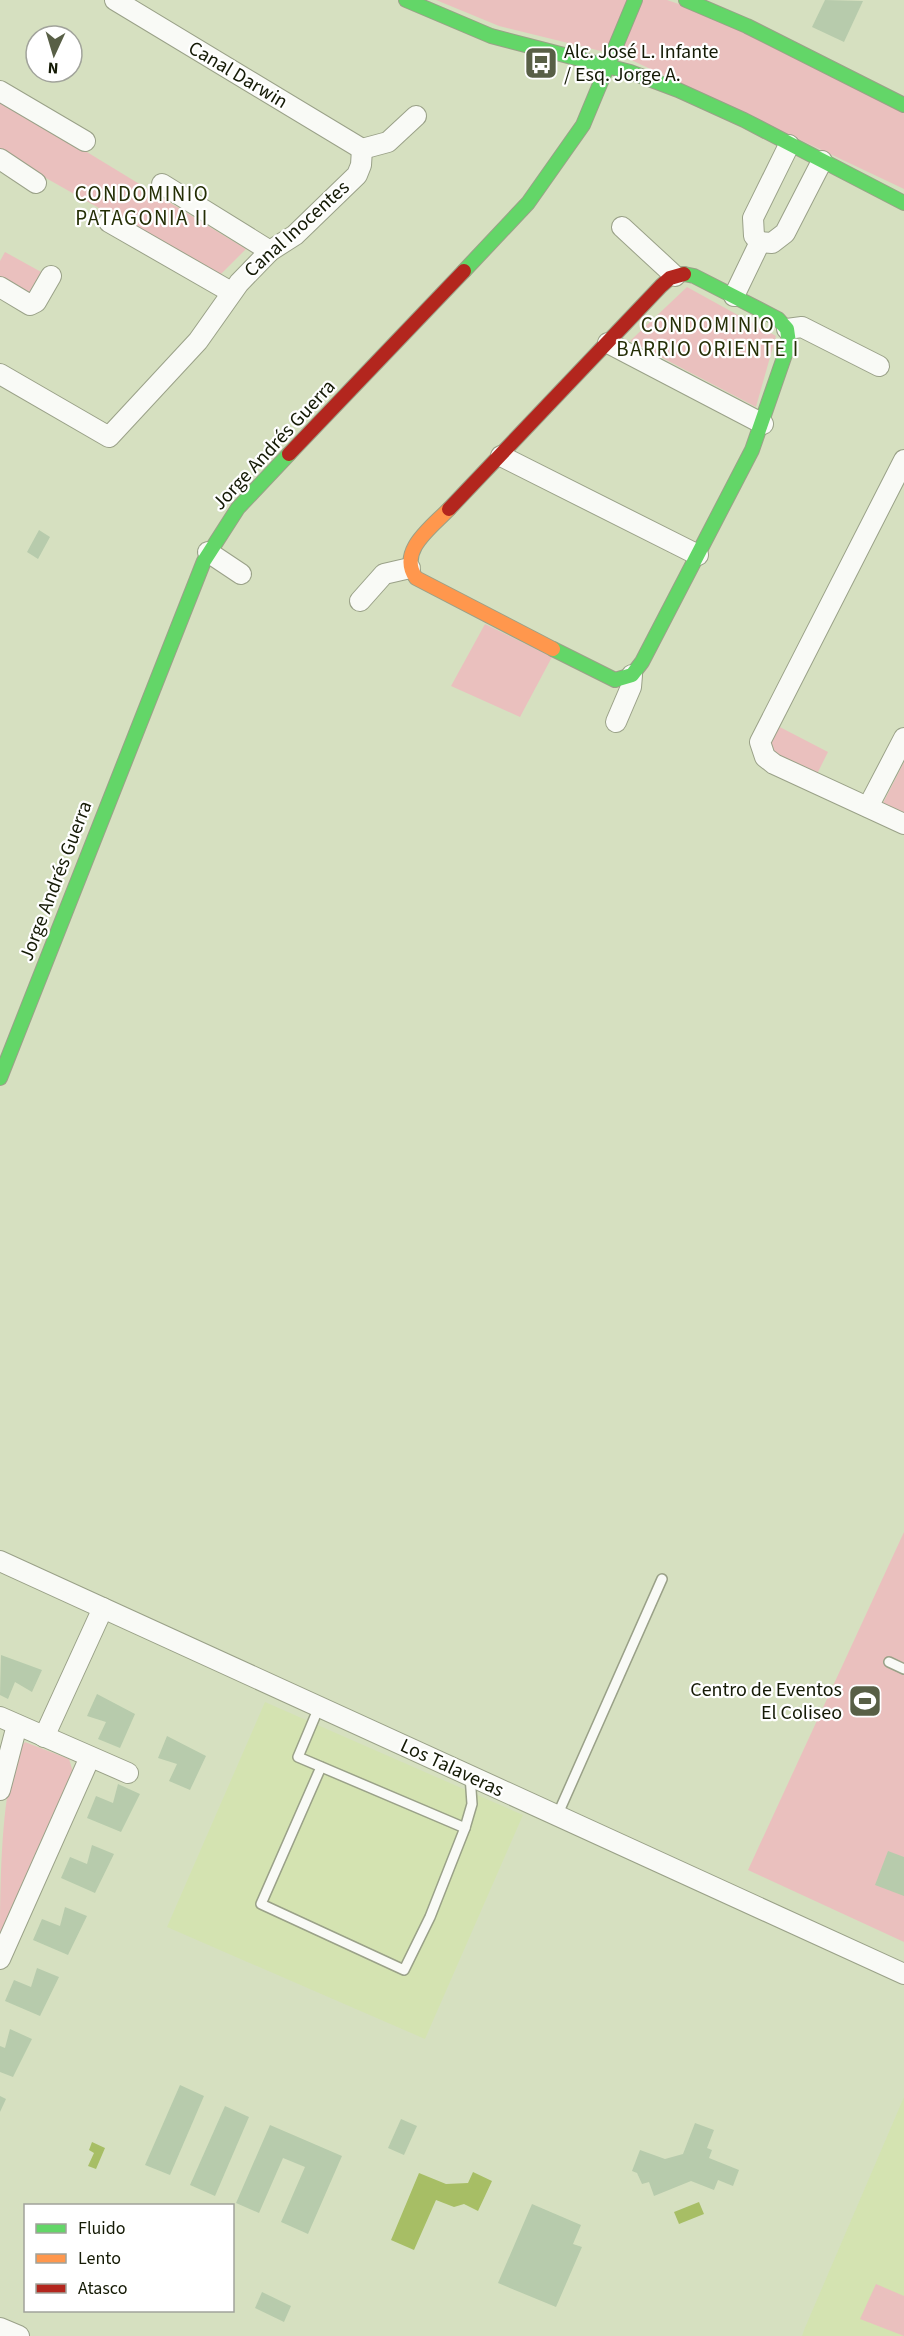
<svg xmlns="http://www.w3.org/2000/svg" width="904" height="2336" font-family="'Source Sans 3',sans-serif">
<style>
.built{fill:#d4e3b1}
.green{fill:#eac0be}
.water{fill:#a7be65}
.building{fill:#b7cbac}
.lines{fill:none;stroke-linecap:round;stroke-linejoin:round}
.lane-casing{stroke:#9aa188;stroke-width:12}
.street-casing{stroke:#9aa188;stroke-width:22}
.fast-casing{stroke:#9aa188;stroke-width:16}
.slow-casing{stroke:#9aa188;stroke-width:16}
.jam-casing{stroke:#9aa188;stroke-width:16}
.lane{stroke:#f9faf6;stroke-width:9}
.street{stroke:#f9faf6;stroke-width:20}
.fast{stroke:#63d668;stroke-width:14}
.slow{stroke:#ff974d;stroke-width:14}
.jam{stroke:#b3261e;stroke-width:14}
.labels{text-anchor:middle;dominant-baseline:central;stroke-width:4.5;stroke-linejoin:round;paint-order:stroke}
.poi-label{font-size:20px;fill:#141a05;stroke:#fff;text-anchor:start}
.street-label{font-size:20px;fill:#141a05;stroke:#fff}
.neighbourhood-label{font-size:21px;letter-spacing:1.5px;fill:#252f06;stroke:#fff}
</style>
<rect width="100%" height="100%" fill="#d6e0c0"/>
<!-- built -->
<g class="built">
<polygon points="265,1702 523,1815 425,2039 167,1927"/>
<polygon points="904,2097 904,2336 802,2336 804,2330"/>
</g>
<!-- green -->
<g class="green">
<polygon points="436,0 667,0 705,13 904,111 904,189 625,57 499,26"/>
<polygon points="0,99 246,249 219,276 0,152"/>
<polygon points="5,252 43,273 28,299 0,283 0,261"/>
<polygon points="687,287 776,336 756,407 630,341"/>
<polygon points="485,624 552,657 520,717 451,686"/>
<polygon points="774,724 828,752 815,778 775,757 768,744"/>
<polygon points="904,762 904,817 882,805"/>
<polygon points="904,1532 904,1942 748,1870"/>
<path d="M25,1742L69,1759L73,1772L0,1937C0,1893 0,1769 25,1742Z"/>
<polygon points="876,2284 904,2296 904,2336 860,2319"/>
</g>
<!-- water -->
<g class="water">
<polygon points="92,2142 105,2148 96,2169 88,2166 94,2153 89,2150"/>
<polygon points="473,2172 492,2181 478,2211 464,2204 454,2207 436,2200 414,2250 391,2240 419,2173 446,2184 468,2183"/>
<polygon points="699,2202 704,2214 679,2224 674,2212"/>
</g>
<!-- building -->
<g class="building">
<polygon points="825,0 863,1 844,42 812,27"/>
<polygon points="39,530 50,537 38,559 27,552"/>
<polygon points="1,1655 42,1670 32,1692 15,1682 8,1699 0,1695"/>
<polygon points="97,1694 135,1714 120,1748 98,1739 106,1722 87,1716"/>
<polygon points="167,1736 206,1756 190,1790 169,1781 177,1764 158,1758"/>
<polygon points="118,1784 140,1794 121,1832 87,1818 96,1796 113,1803"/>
<polygon points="92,1845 114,1854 95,1893 61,1878 70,1857 87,1864"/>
<polygon points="888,1851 904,1857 904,1896 875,1885"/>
<polygon points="65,1907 87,1916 68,1955 33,1940 42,1919 60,1926"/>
<polygon points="37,1968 59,1977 40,2016 5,2001 14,1980 31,1987"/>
<polygon points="10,2029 32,2039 13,2077 0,2072 0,2046 5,2048"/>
<polygon points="180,2085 204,2096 170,2175 145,2165"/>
<polygon points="0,2096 6,2099 0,2112"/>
<polygon points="225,2106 249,2117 215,2196 190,2185"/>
<polygon points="401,2119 417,2126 404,2155 388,2148"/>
<polygon points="695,2123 714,2130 707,2148 712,2150 709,2158 739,2170 733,2186 718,2180 714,2190 691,2181 654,2196 649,2182 642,2184 637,2173 632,2171 640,2150 665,2159 683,2154"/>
<polygon points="270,2125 342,2156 308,2234 281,2222 305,2167 283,2158 259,2213 236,2203"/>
<polygon points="532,2204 581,2225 573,2244 582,2247 556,2307 498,2283"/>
<polygon points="262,2292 291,2306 284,2322 255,2308"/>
</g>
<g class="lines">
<defs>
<g id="lane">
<polyline points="889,1662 904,1669"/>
<polyline points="319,1707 298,1757 465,1828"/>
<polyline points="321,1767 261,1904 404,1970 430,1917 465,1828 472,1804 470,1775"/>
<polyline points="557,1816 662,1579"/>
</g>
<g id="street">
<polyline points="115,0 362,149"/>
<polyline points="0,91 85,141"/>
<polyline points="789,145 753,218 754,236 760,242 772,243 785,233 822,161"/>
<polyline points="362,149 388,142 416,116"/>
<polyline points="0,159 36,183"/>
<polyline points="162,184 270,251"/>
<polyline points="109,222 231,292"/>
<polyline points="622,227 675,276"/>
<polyline points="0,287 30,305 36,302 51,276"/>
<polyline points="734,296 760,242"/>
<polyline points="787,329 802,327 879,366"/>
<polyline points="608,343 763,424"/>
<polyline points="0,374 109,437 198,341 239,283 270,251 295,235 357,175 361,165 362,149"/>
<polyline points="501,456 698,555"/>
<polyline points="904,460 760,742 765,757 774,764 904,824"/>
<polyline points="208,552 241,574"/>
<polyline points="360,601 384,574 410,568"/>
<polyline points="616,722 631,687 632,675"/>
<polyline points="868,807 904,738"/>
<polyline points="0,1561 904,1974"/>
<polyline points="0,1717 128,1773"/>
<polyline points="44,1737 103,1608"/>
<polyline points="0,1790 17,1725"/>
<polyline points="0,1959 90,1757"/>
<polyline points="0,2328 19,2336"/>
</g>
<g id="fast">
<polyline points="406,0 491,36 630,72 678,90 744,120 904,203"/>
<polyline points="686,0 747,26 904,105"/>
<polyline points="464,271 528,203 583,125 635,0"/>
<polyline points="553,649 615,680 632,675 642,662 752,450 789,343 787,329 778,319 694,276 684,274"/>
<polyline points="0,1078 204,561 238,508 289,454"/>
</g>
<path id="slow" d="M449,509C432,527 397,551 416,578L553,649"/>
<g id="jam">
<polyline points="289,454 464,271"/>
<polyline points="449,509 661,286 670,278 684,274"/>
</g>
</defs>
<!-- lane casing -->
<use href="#lane" class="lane-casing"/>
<!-- street casing -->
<use href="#street" class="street-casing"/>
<!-- fast casing -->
<use href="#fast" class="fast-casing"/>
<!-- slow casing -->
<use href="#slow" class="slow-casing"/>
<!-- jam casing -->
<use href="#jam" class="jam-casing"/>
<!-- lane -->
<use href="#lane" class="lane"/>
<!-- street -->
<use href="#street" class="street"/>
<!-- fast -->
<use href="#fast" class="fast"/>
<!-- slow -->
<use href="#slow" class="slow"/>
<!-- jam -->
<use href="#jam" class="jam"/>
</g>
<!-- icons -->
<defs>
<symbol id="bus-square" viewBox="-11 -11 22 22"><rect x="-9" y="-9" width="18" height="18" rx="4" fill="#585f46" stroke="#fff"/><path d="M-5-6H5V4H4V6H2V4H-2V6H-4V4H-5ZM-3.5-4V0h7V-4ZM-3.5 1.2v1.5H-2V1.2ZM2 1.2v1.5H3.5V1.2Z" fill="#fff"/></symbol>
<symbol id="stadium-square" viewBox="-11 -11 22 22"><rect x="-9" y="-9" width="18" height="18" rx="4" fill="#585f46" stroke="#fff"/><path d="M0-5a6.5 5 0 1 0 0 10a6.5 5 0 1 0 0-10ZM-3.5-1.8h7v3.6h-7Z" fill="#fff"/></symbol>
</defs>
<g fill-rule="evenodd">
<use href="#bus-square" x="522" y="44" width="38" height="38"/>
<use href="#stadium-square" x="846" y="1682" width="38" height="38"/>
</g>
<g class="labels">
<!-- poi labels -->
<g class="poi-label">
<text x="564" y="52">Alc. José L. Infante<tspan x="564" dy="23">/ Esq. Jorge A.</tspan></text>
<text x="842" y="1690" text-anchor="end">Centro de Eventos<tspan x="842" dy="23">El Coliseo</tspan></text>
</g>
<!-- street labels -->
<g class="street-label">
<text transform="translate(238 75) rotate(31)">Canal Darwin</text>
<text transform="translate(297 229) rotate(-42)">Canal Inocentes</text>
<text transform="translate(274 445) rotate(-47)">Jorge Andrés Guerra</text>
<text transform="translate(56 881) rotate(-69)">Jorge Andrés Guerra</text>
<text transform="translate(452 1768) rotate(25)">Los Talaveras</text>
</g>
<!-- neighbourhood labels -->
<g class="neighbourhood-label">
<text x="142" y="194">CONDOMINIO<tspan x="142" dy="24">PATAGONIA II</tspan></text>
<text x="708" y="325">CONDOMINIO<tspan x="708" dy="24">BARRIO ORIENTE I</tspan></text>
</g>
</g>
<!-- legend -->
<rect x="24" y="2204" width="210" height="108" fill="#ffffff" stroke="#a1a39b" stroke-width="1.5"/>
<rect x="36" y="2224" width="30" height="9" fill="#63d668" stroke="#a1a39b" stroke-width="1.5"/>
<text x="78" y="2234" font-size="18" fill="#141a05">Fluido</text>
<rect x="36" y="2254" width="30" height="9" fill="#ff974d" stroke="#a1a39b" stroke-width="1.5"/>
<text x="78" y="2264" font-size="18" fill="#141a05">Lento</text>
<rect x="36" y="2284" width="30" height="9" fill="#b3261e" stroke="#a1a39b" stroke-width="1.5"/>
<text x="78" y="2294" font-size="18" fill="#141a05">Atasco</text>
<!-- north arrow -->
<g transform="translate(54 54) rotate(184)"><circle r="28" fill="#ffffff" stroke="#a1a39b" stroke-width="1.5"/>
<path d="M0-4.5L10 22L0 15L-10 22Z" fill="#585f46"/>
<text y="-9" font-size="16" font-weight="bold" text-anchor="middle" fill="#141a05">N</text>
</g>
</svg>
